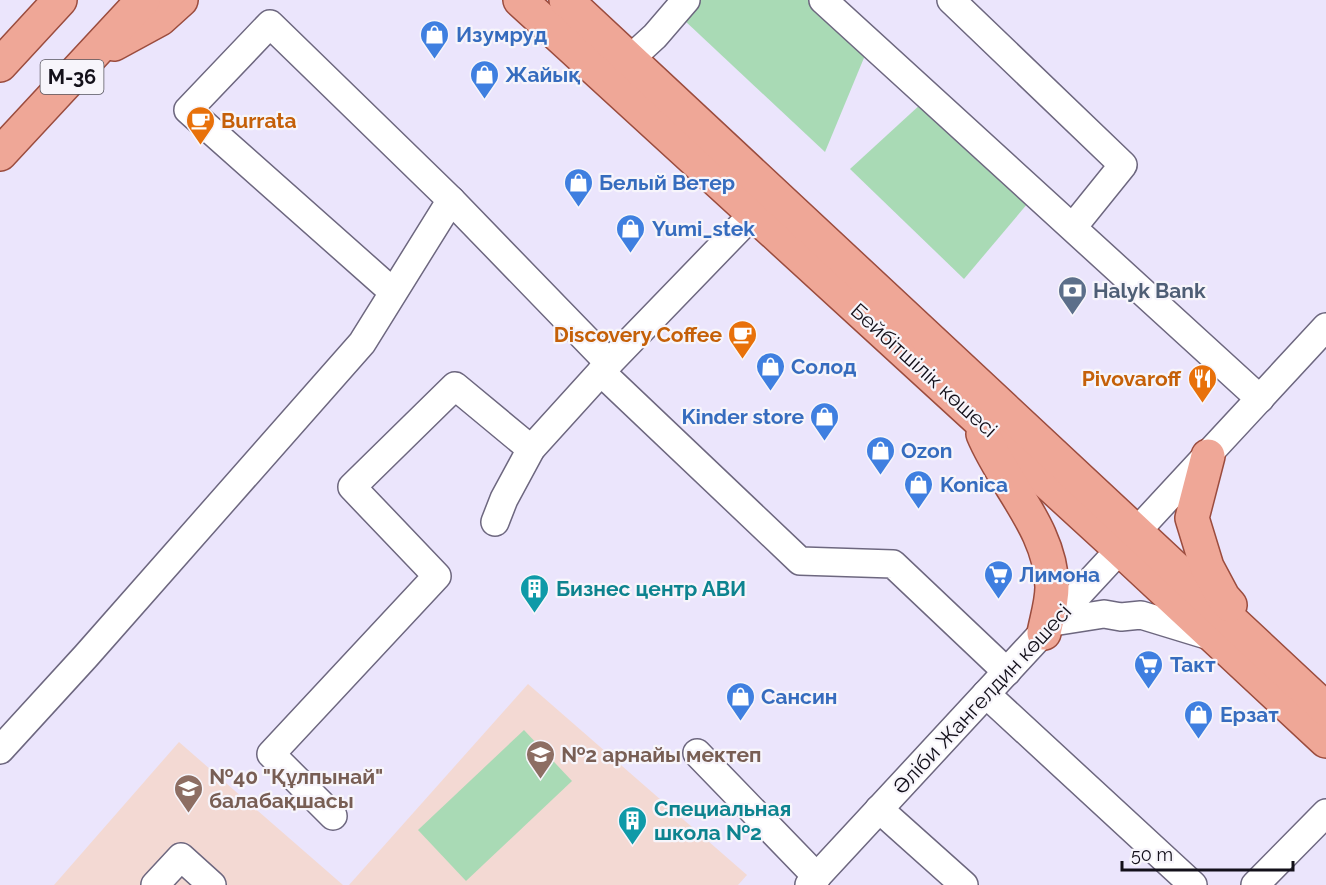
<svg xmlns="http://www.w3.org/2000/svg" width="1326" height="885" font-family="Raleway,sans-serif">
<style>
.education{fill:#f3d9d3}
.green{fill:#a9dab5}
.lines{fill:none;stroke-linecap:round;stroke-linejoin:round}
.minor-casing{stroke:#6d677f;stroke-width:30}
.major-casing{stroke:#9b4c3e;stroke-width:36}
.minor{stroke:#fff;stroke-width:27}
.major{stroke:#efa797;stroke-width:33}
.labels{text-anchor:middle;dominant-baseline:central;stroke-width:4.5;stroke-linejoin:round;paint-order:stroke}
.shield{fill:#f7f5fb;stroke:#57555e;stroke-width:1.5}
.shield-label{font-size:20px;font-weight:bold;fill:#13101a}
.shop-label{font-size:21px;font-weight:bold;fill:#366cbe;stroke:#f7f5fb;text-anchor:start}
.food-label{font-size:21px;font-weight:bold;fill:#c56008;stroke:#f7f5fb;text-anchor:end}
.service-label{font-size:21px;font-weight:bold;fill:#4e5e75;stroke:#f7f5fb;text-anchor:start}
.street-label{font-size:21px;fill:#13101a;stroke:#f7f5fb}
.culture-label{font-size:21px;font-weight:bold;fill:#0d838f;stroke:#f7f5fb;text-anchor:start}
.education-label{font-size:21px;font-weight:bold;fill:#785e54;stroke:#f7f5fb;text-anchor:start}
</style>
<rect width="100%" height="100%" fill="#ebe5fc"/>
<!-- education -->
<g class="education">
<polygon points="528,684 747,875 738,885 349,885"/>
<polygon points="179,742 343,885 54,885"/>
</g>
<!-- green -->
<g class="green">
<polygon points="701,0 808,0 866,53 825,152 684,20"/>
<polygon points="922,103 1028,203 964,279 850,169"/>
<polygon points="524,730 572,781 466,881 418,830"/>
</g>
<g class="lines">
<defs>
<g id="minor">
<polyline points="823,0 1260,399"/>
<polyline points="951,0 1123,165 1073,227"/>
<polyline points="630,59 655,36 686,0"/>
<polyline points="393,292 188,110 270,24 451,200 609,363"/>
<polyline points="601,372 800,561 893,564 1007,672"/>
<polyline points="495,522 504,499 531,449 609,363 754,213"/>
<polyline points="1053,622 1104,614 1121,617 1141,615 1213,637"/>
<polyline points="986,694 1193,885"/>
<polyline points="0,750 86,656 362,343 451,200"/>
<polyline points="697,753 817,877"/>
<polyline points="879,809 964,885"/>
<polyline points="333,816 271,754 437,576 352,487 455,386 531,449"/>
<polyline points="155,885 181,857 212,885"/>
<polyline points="809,885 1326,327"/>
<polyline points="1255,885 1326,813"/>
</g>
<g id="major">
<polyline points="520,0 1121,550 1326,741"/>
<polyline points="566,0 1326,709"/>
<polyline points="114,44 160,19 181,0"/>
<polyline points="0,65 60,0"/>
<polyline points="0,154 143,0"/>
<path d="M983,434C1004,485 1051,529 1052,587C1052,602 1047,618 1044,633"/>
<polyline points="1208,456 1192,518 1207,567 1223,597 1230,605"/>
</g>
</defs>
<!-- minor casing -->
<use href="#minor" class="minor-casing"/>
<!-- major casing -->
<use href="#major" class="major-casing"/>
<!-- minor -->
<use href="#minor" class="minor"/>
<!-- major -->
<use href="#major" class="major"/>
</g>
<!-- icons -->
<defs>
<symbol id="shop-pin" viewBox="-11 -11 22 30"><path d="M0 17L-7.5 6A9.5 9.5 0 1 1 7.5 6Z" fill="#3f7fe0" stroke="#f7f5fb"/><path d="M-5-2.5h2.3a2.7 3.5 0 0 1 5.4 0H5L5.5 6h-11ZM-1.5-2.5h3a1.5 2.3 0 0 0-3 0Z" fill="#fff"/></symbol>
<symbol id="cafe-pin" viewBox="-11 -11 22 30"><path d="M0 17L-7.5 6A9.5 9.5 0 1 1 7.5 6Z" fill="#e8710a" stroke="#f7f5fb"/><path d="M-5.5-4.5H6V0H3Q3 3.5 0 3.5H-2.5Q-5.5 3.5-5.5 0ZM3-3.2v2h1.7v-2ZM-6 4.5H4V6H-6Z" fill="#fff"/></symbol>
<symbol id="bank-pin" viewBox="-11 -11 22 30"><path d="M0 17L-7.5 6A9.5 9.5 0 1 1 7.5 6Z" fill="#5c6f8a" stroke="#f7f5fb"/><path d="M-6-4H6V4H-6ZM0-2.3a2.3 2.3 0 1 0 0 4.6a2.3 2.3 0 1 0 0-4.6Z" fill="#fff"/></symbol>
<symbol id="restaurant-pin" viewBox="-11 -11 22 30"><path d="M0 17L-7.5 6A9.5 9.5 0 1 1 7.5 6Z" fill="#e8710a" stroke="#f7f5fb"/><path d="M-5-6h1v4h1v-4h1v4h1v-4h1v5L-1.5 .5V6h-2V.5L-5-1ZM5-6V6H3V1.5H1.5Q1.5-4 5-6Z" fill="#fff"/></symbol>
<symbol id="supermarket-pin" viewBox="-11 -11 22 30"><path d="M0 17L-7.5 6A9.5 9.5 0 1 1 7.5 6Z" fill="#3f7fe0" stroke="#f7f5fb"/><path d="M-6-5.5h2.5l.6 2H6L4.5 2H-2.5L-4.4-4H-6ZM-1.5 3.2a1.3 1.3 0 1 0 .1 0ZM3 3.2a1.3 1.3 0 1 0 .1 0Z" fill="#fff"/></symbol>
<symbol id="building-pin" viewBox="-11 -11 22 30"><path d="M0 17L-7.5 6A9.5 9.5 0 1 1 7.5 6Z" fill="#0f9aa8" stroke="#f7f5fb"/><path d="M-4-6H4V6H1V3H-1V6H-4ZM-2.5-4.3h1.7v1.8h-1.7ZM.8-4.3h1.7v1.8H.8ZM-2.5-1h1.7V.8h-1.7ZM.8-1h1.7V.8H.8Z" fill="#fff"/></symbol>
<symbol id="school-pin" viewBox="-11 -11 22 30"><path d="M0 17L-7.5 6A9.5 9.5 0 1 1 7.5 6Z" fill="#8d6e63" stroke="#f7f5fb"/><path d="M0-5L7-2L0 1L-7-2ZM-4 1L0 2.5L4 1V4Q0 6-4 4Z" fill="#fff"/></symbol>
</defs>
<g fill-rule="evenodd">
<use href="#shop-pin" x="418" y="18" width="33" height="45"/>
<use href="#shop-pin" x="468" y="58" width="33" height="45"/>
<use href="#cafe-pin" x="184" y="104" width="33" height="45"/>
<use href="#shop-pin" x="562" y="166" width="33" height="45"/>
<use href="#shop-pin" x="614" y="212" width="33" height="45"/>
<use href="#bank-pin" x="1056" y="274" width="33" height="45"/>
<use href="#cafe-pin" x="726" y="318" width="33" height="45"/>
<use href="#shop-pin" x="754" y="350" width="33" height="45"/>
<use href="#restaurant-pin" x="1186" y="362" width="33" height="45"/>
<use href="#shop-pin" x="808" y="400" width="33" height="45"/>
<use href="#shop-pin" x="864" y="434" width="33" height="45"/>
<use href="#shop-pin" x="902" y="468" width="33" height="45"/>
<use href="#supermarket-pin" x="982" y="558" width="33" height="45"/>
<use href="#building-pin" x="518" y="572" width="33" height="45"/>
<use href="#supermarket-pin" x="1132" y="648" width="33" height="45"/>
<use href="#shop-pin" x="724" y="680" width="33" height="45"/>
<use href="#shop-pin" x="1182" y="698" width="33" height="45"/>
<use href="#school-pin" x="524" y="738" width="33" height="45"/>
<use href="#school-pin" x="172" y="772" width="33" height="45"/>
<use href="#building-pin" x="616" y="804" width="33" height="45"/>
</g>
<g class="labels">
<!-- shield labels -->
<rect class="shield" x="40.5" y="60" width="63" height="34" rx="4.5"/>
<g class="shield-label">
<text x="72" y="77">M-36</text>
</g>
<!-- shop labels -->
<g class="shop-label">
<text x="456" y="34">Изумруд</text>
<text x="505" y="74">Жайық</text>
<text x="599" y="182">Белый Ветер</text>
<text x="652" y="228">Yumi_stek</text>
<text x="791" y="366">Солод</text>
<text x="804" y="416" text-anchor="end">Kinder store</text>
<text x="901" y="450">Ozon</text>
<text x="940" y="484">Konica</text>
<text x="1019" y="574">Лимона</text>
<text x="1170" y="664">Такт</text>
<text x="761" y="696">Сансин</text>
<text x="1220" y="714">Ерзат</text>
</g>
<!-- food labels -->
<g class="food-label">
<text x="221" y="120" text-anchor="start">Burrata</text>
<text x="722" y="334">Discovery Coffee</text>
<text x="1181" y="378">Pivovaroff</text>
</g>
<!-- service labels -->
<g class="service-label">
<text x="1093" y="290">Halyk Bank</text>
</g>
<!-- street labels -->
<g class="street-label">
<text transform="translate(924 370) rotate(42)">Бейбітшілік көшесі</text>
<text transform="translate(982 699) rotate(-47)">Әліби Жангелдин көшесі</text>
</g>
<!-- culture labels -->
<g class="culture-label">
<text x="556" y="588">Бизнес центр АВИ</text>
<text x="654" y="808">Специальная<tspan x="654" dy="24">школа №2</tspan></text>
</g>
<!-- education labels -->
<g class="education-label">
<text x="561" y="754">№2 арнайы мектеп</text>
<text x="209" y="776">№40 "Құлпынай"<tspan x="209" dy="24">балабақшасы</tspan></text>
</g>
</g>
<!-- scale -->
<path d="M1122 861v9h171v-9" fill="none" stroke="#13101a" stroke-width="3"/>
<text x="1131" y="861" font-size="18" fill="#13101a" stroke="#f7f5fb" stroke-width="4.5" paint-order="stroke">50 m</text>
</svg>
